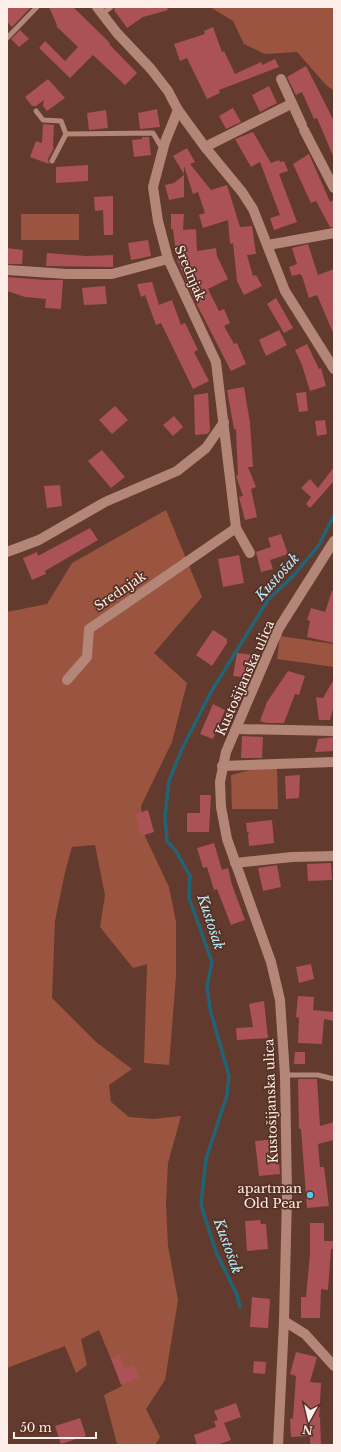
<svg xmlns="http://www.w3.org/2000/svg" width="341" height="1452" font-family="'Libre Baskerville',serif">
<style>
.green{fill:#9a543f}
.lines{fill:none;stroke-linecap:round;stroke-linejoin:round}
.stream{stroke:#216475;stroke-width:3.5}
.building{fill:#ab5257}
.service{stroke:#b48677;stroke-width:5}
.minor{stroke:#b48677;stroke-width:10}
.tertiary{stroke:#b48677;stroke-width:10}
.poi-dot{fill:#5ac8e5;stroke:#573024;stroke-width:1.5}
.labels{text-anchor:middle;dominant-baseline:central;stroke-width:3.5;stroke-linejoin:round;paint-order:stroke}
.street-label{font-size:13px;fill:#fdeee9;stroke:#573024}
.poi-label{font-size:13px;fill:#fdeee9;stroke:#573024;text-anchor:end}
.water-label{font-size:14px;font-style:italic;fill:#b4eafa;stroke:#573024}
</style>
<rect width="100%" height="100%" fill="#633a2e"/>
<!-- green -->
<g class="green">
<polygon points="210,7 333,7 334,91 326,85 297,52 265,54 244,44 233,21"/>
<rect x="21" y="214" width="58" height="26"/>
<polygon points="166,510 202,597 154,653 187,683 172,742 141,806 143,832 169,887 176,922 176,976 169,1065 144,1063 147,964 133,968 100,927 105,895 95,845 72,847 65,872 55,921 52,998 96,1042 132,1069 109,1085 111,1102 129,1117 153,1119 181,1116 168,1163 166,1204 168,1246 178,1300 165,1380 146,1409 160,1437 155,1445 115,1445 117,1444 104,1395 122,1386 99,1330 81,1339 87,1365 76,1373 65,1346 7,1368 7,612 47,604 72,563"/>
<polygon points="280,636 334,644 334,667 277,659"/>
<polygon points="254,769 277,769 278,809 232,809 231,775"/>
</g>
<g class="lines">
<!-- stream -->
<polyline class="stream" points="240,1307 237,1295 216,1252 201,1205 206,1159 227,1095 229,1076 210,1009 207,986 212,962 189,898 190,876 176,851 167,841 165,817 169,781 182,749 211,692 268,600 295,574 319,545 334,515"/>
</g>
<!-- building -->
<g class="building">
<polygon points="7,7 31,7 12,27 7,22"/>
<polygon points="49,7 73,7 110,43 109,44 137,73 125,85 93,55 70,78 39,48 45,41 65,61 78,47 56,26 57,25"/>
<polygon points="115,7 167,7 168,10 143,17 127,28 114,10"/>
<polygon points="213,27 222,52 224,51 235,74 261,62 262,65 275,59 279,67 219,90 220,93 207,99 187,58 180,61 174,44 205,34 204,31"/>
<polygon points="20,30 29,39 19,47 11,39"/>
<polygon points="306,66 334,121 334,158 317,118 314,119 302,92 296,95 287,77"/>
<polygon points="48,79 65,98 47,111 43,106 44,100 36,106 32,106 25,97"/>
<polygon points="269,86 277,103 260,112 252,95"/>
<polygon points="233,108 241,122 226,129 219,116"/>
<polygon points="157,109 160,127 140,129 138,113"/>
<polygon points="106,110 108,128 89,130 87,113"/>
<polygon points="43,124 54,125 53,147 54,148 48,159 49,164 30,157 36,141 42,143"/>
<polygon points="253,132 271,163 279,160 280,162 284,161 288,171 279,174 297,222 274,230 270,218 280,215 260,162 251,167 235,139"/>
<polygon points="142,137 149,137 151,155 134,157 132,140 142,139"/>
<polygon points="187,148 195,162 190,164 211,190 227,185 240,227 252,226 256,254 247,255 253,276 256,275 262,286 244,295 237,281 233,243 230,244 228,220 203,228 199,215 205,213 198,192 193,194 184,166 184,174 173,156"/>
<polygon points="309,154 330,202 334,200 334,227 330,227 316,201 311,203 293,164"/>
<polygon points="88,165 88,181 56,183 56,167"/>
<polygon points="184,175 184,197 169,200 165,185 174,183"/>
<polygon points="113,196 113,235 104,235 103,210 95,211 94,197"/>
<polygon points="171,214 184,214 183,230 196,229 197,251 216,248 217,256 228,279 208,289 219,311 224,309 230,323 224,326 234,344 237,343 246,364 231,371 193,297 177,260 173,229 171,229"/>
<polygon points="148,240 151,256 131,260 128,243"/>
<polygon points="308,244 318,275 334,269 334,335 317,295 309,298 302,276 300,274 292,276 289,267 297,264 292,248"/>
<polygon points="7,248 23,250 22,264 7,264"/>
<polygon points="47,253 86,256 113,255 113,267 46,266"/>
<polygon points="7,277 45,280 63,280 61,309 45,308 46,299 25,297 7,291"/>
<polygon points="152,282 159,305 172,300 181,325 185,323 198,350 194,352 209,381 193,389 161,323 156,325 145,295 141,297 137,284"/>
<polygon points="105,286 107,304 84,305 82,288"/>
<polygon points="276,298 293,328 284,333 267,304"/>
<polygon points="279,330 287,345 266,356 259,340"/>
<polygon points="307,344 319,369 321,368 326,386 310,391 302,365 295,350"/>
<polygon points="244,387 250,423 253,467 248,467 256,487 251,489 257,517 245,520 239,497 243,496 236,476 238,475 236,429 234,429 227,390"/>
<polygon points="306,392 308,411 299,412 296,393"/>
<polygon points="208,393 210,431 207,434 195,435 194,395"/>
<polygon points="115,406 128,420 112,434 99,420"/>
<polygon points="174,416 183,427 173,436 163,425"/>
<polygon points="325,420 327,434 317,436 315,421"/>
<polygon points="102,450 125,477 111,488 88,461"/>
<polygon points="334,467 334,481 310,508 306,504 311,497 301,488 310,479 318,488"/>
<polygon points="60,485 62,506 47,508 44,486"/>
<polygon points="90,528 98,540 45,571 46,574 32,580 23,558 37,552 38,556"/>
<polygon points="281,534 288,554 270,560 273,569 261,572 256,552 271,547 268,538"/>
<polygon points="239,555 244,583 223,587 218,559"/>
<polygon points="332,591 334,591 334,643 307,637 310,621 307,620 311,608 325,612"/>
<polygon points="213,630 227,639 227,643 212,666 196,655"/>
<polygon points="237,653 253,655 249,678 233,676"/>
<polygon points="288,671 305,676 299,695 295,694 284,723 266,723 260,721 267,702"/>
<polygon points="334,679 334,705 330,720 319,720 316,697 323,698"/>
<polygon points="213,704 225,710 213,739 200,734"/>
<polygon points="242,736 263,737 262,758 241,758"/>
<polygon points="334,737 334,751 315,752 318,739"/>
<polygon points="300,775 299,798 286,799 285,776"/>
<polygon points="200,795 211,795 209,832 187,832 187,813 200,813"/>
<polygon points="148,810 154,832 141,836 135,814"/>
<polygon points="272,820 274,843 249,846 248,834 250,833 247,832 246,823"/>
<polygon points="214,843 222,870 228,868 232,885 245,920 231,925 217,889 214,890 207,867 203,868 197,848"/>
<polygon points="331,863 332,880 308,881 307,864"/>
<polygon points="277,865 281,887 263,891 258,868"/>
<polygon points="311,964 314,979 299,983 296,967"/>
<polygon points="298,996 314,997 313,1010 334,1012 334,1021 324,1019 322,1044 298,1043 299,1018 296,1017"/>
<polygon points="264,1001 268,1038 237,1040 236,1028 253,1027 249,1004"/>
<polygon points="295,1052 305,1052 305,1064 294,1064"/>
<polygon points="298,1079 317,1079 320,1126 334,1122 334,1140 318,1144 320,1167 324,1167 329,1206 307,1208 301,1129 299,1129"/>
<polygon points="277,1139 280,1174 259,1176 255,1141"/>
<polygon points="260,1220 261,1224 266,1224 268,1249 247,1251 245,1221"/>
<polygon points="310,1223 324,1223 324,1241 334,1241 334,1249 331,1249 328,1290 321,1289 320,1318 301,1318 301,1297 306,1297 310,1254"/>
<polygon points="252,1297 270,1299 268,1328 250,1327"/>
<polygon points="296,1352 317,1357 310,1382 321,1383 319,1418 320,1417 321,1445 310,1445 310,1436 291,1437 290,1419 293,1418 296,1376 290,1374"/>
<polygon points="120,1355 125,1369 134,1365 139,1378 121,1385 111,1358"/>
<polygon points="254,1361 266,1362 265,1374 253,1373"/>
<polygon points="236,1403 241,1417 224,1423 231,1440 217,1445 197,1445 194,1435 216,1427 214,1421 218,1420 214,1411"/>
<polygon points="80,1418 86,1436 61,1444 55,1426"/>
</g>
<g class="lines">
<!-- service -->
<g class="service">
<polyline points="102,14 111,7"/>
<polyline points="7,38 37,7"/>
<polyline points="36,111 43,120 61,121 66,134 153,133 163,150"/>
<polyline points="52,161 66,134"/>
<polyline points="285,1075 318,1075 334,1079"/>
</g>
<!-- minor -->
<g class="minor">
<polyline points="281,79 302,125"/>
<polyline points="178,110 165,142 153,187 158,221 168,259 216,362 236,528 250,553"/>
<polyline points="304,130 334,188"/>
<polyline points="205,147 291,104"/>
<polyline points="268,245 334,233"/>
<polyline points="7,270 67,274 112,274 168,259"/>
<polyline points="7,552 39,540 105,502 177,471 206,448 224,422"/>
<polyline points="67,680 87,657 89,629 236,528"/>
<polyline points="236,729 334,731"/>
<polyline points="222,766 334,762"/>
<polyline points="235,863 292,857 334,856"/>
</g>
<!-- tertiary -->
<g class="tertiary">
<polyline points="97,7 117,33 151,69 168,91 178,110 205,147 242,192 253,209 285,291 334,369"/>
<polyline points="284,1321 305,1334 334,1366"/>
<polyline points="278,1445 284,1321 287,1196 285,1075 280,1000 271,962 227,839 221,807 220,782 226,752 279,628 334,541"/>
</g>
</g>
<!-- markers -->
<circle class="poi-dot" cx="310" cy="1195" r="4"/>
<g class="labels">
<!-- street labels -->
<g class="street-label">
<text transform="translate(190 273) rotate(67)">Srednjak</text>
<text transform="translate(120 591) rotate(-34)">Srednjak</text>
<text transform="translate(245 678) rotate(-66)">Kustošijanska ulica</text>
<text transform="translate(271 1101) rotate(-92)">Kustošijanska ulica</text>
</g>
<!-- poi labels -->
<g class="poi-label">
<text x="302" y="1188">apartman<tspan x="302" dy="15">Old Pear</tspan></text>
</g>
<!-- water labels -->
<g class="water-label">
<text transform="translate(277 577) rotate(-48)">Kustošak</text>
<text transform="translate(211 922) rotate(72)">Kustošak</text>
<text transform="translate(228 1246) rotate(70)">Kustošak</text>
</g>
</g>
<!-- border -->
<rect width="341" height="1452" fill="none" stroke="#fdeee9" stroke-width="16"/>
<!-- north arrow -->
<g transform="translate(309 1420) rotate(188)" stroke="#573024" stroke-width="3" paint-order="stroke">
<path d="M0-3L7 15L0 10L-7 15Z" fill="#fdeee9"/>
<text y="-6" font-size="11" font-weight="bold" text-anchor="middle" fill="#fdeee9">N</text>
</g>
<!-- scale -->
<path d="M14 1432v6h82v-6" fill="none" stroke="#fdeee9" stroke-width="2"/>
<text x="20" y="1432" font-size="12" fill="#fdeee9" stroke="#573024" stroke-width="3" paint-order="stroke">50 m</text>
</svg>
